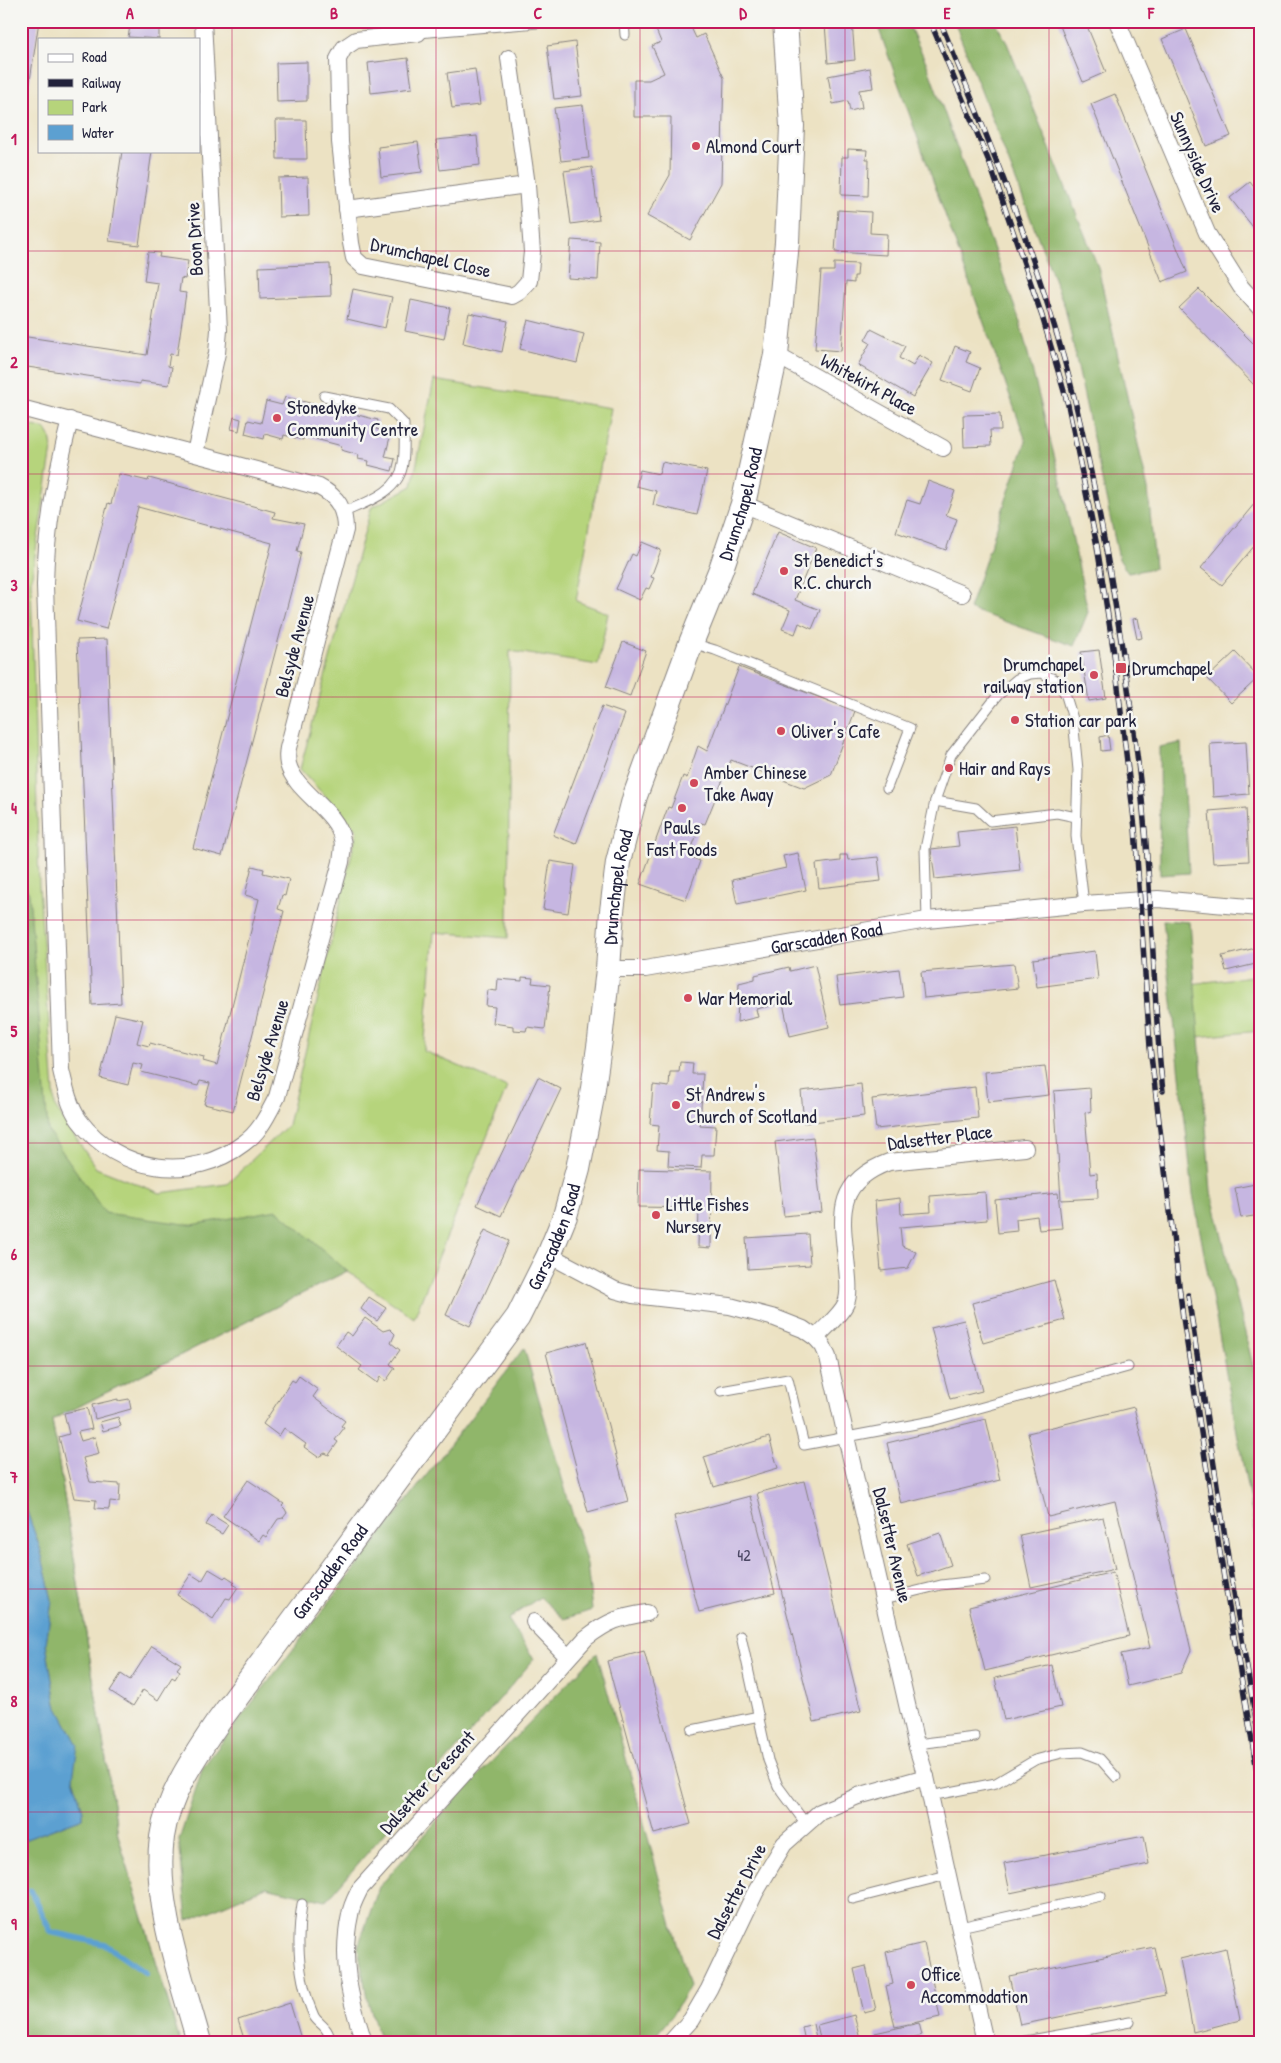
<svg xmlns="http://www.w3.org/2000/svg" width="1281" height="2063" font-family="'Patrick Hand',sans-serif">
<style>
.green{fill:#b6d47b;stroke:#6c7b5b}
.forest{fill:#90b66b;stroke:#596c53}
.water{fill:#5ca0d1;stroke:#3f6186}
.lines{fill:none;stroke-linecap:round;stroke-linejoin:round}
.stream{stroke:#5ca0d1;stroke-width:6}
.building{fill:#c6b6e1}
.lane-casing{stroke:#87827f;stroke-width:11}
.street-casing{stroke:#87827f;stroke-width:18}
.secondary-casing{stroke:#87827f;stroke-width:26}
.lane{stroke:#fff;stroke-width:9}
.street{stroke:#fff;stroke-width:16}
.secondary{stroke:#fff;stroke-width:24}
.rail-casing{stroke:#22223b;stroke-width:5.5}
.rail{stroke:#f6f6f2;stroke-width:4;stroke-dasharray:11;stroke-linecap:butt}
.grid{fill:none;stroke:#c2185b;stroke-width:1;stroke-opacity:0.55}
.poi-dot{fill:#d1495b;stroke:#f6f6f2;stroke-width:2}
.labels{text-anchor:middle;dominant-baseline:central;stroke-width:5;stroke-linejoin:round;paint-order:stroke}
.number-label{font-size:16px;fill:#4b4764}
.poi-label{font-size:19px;fill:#22223b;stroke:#f6f6f2;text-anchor:start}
.street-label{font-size:19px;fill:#22223b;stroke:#f6f6f2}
.neatline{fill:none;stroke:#c2185b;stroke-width:2}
.grid-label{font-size:16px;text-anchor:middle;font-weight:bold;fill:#c2185b}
</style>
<rect width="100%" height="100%" fill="#f6f6f2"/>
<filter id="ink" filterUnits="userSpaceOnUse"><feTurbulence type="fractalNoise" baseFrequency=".02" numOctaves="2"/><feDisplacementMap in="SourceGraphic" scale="10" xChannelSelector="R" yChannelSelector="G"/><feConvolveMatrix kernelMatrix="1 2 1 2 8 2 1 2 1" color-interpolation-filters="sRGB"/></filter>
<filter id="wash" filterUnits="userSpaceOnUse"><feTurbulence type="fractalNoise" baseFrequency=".0096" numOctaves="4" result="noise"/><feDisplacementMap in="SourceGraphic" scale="20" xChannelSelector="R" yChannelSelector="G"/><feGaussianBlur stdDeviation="1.12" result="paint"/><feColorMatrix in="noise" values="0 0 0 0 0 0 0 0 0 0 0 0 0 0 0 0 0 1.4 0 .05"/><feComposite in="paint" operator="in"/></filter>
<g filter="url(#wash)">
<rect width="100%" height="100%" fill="#ece2c3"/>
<!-- green -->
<g class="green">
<polygon points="434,380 611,408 576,601 608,613 598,665 510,651 508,938 434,932 424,1051 507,1087 414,1318 347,1271 52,1420 118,1835 180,2042 21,2042 21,423 46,429 50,436 52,449 31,581 39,886 55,1107 96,1168 160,1193 227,1184 288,1125 357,831 300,769 371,508 412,486"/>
<polygon points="1260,975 1260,1031 1196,1037 1191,984"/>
</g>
<!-- forest -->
<g class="forest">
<polygon points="876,21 907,21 926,62 1019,319 1061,482 1088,612 1074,646 969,609 1026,441"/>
<polygon points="954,21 995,21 1007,43 1098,267 1148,489 1155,568 1128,573 1119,559 1065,307"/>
<polygon points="1181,743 1189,873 1160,875 1159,747"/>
<polygon points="21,881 29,893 48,1131 105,1213 192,1225 277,1210 347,1271 52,1420 118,1835 180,2042 21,2042 21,1841 83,1818 83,1811 73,1778 77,1745 56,1704 46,1644 52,1600 40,1548 21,1495"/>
<polygon points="1163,920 1190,922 1211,1191 1260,1395 1260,1556 1193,1194"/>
<polygon points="524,1348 587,1564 592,1610 564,1619 540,1597 508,1619 534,1659 326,1901 266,1887 187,1921 179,1840 203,1767"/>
<polygon points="597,1653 689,1987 671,2017 650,2042 381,2042 367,1998 358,1947 379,1887 463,1791"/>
</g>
<!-- water -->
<polygon class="water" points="21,1495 40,1548 52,1600 46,1644 56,1704 78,1745 73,1778 83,1811 83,1818 21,1841"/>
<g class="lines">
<!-- stream -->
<polyline class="stream" points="31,1891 51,1932 104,1944 146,1973"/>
</g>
<g id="blocks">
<!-- building -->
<g class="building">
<polygon points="21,21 39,21 22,133 21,133"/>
<polygon points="131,21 159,21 159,39 128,37"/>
<polygon points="675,21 688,21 696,38 704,34 724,78 721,183 690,240 647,216 670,175 671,117 634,117 634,80 649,80 664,73 652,46 661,42 656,30"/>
<polygon points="1058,21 1085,21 1106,72 1083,82"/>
<polygon points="852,22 855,60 828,63 825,24"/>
<polygon points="1186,29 1231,136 1206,146 1162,39"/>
<polygon points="575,42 582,96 554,99 547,46"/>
<polygon points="408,58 412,88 371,93 368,63"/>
<polygon points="307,62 307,101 277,102 276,63"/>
<polygon points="870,68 873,88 859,90 862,108 850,111 848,101 833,104 828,76"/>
<polygon points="475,69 480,105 452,108 447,73"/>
<polygon points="1115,94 1187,272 1162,282 1091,104"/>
<polygon points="583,105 589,158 561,161 554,108"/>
<polygon points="276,120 306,120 307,159 277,159"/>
<polygon points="477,136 480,165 440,170 436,140"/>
<polygon points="418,142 422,172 381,177 378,147"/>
<polygon points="848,149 867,150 866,159 869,159 868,196 841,195 842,157 848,157"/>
<polygon points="122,151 152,151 139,245 109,241"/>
<polygon points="592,167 599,220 571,224 564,171"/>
<polygon points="308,177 309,216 279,217 278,178"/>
<polygon points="1250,182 1260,195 1260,236 1230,198"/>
<polygon points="838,210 871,212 870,233 887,234 886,255 835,252"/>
<polygon points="571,240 600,242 598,280 568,278"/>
<polygon points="148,252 160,253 159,257 188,261 185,279 181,278 179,292 186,293 177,355 170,354 168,366 172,367 169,385 140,381 140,384 21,366 21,336 147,355 158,283 144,281"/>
<polygon points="834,263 858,264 857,276 854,276 854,283 846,282 841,351 815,349 821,271 834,271"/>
<polygon points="330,264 331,296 260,299 259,267"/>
<polygon points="353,289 392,297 385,328 347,319"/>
<polygon points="1199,289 1260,350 1260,385 1257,388 1179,308"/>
<polygon points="411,300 450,308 444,339 405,331"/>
<polygon points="469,313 508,321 502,352 463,343"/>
<polygon points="528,320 584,334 577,363 520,349"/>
<polygon points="871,329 905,346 899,358 913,366 919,355 933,363 913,397 858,365 870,343 865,340"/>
<polygon points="955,346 970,352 966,362 980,368 972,391 942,380"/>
<polygon points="285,397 378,420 376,429 391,433 385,457 395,459 392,471 368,465 369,461 358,459 359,455 341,450 342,446 304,436 303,440 284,435 283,439 265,434 264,439 245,434 248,420 261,423 266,401 282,405"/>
<polygon points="1000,414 1001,430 990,430 991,446 964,447 963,415"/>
<polygon points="234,417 241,419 239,431 231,429"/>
<polygon points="662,462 707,471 697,515 653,505 656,491 636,486 640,470 659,474"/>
<polygon points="119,474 148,481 149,478 275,512 273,518 304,524 297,551 301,552 299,561 222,856 193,848 272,543 138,507 106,629 77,621 108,503 111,504"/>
<polygon points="928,481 955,491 946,515 957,519 946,550 896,532 907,500 920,504"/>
<polygon points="1260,497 1260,539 1222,585 1201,568"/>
<polygon points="778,532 816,548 795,600 820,610 812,629 799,623 795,634 782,629 790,610 752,594"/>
<polygon points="642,542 661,550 651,577 654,578 649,589 646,588 640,600 616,589 632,554 636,556"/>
<polygon points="1138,618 1142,638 1137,639 1133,619"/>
<polygon points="107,639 121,1003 92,1005 77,640"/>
<polygon points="623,642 646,651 630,696 606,687"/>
<polygon points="1099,650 1106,698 1089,701 1081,652"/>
<polygon points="1235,652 1259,677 1231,703 1207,678"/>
<polygon points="739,667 855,711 831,775 804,788 731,760 705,824 701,823 689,856 700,861 686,900 640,884 668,807 671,808 683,776 687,778 698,746 707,751"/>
<polygon points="602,706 625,714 576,844 553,835"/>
<polygon points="1108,735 1110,750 1101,751 1100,737"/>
<polygon points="1246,742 1249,794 1213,797 1210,744"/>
<polygon points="1246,808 1249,861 1213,863 1209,811"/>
<polygon points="1015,826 1020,870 935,879 931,849 959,846 957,832"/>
<polygon points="798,853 806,890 737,904 732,880 786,868 783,856"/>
<polygon points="840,855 847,855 848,860 878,857 881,881 819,888 816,864 840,861"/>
<polygon points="550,861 575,865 568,913 543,909"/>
<polygon points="252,866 264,869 263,873 289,879 285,896 282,895 278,909 284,911 233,1111 204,1104 210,1083 200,1081 198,1086 141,1072 143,1065 133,1063 128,1085 100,1078 115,1014 143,1020 137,1043 149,1046 150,1043 204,1057 203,1061 217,1065 259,899 245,895"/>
<polygon points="1260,947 1260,963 1226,971 1222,956"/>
<polygon points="1095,951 1098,979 1037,987 1033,959"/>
<polygon points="1014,964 1018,988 924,998 921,972"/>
<polygon points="815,965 829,1027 790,1036 783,1003 756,1009 758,1017 737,1022 739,983 755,979 755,975 789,967 790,971"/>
<polygon points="899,969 903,997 840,1005 836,977"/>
<polygon points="522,977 533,978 532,983 550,985 545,1029 527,1027 526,1031 513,1030 513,1026 493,1023 495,1007 486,1006 488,990 497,991 498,979 522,981"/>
<polygon points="680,1062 693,1063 692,1074 703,1074 700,1125 716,1126 714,1155 702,1155 701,1168 668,1166 669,1151 657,1150 659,1125 650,1124 653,1085 669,1087 670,1072 679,1072"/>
<polygon points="1045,1066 1049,1095 988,1102 985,1072"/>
<polygon points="538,1077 561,1089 501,1216 477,1205"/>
<polygon points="861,1084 864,1116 804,1123 801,1091"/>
<polygon points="975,1087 978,1118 876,1129 872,1099"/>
<polygon points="1090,1088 1091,1111 1085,1113 1090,1174 1097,1173 1098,1198 1061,1200 1054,1091"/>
<polygon points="813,1137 822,1212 784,1216 775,1142"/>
<polygon points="639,1169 712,1171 711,1248 698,1247 699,1208 638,1207"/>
<polygon points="1260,1183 1260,1215 1241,1218 1235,1188"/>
<polygon points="985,1192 987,1220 900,1227 902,1246 916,1252 908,1268 881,1271 875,1201 900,1198 901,1214 931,1212 930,1196"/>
<polygon points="1058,1193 1062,1228 1039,1230 1037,1216 1016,1219 1017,1231 998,1233 995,1200"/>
<polygon points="485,1230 509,1241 470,1326 446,1315"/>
<polygon points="808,1234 810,1265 748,1269 746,1238"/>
<polygon points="1054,1280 1065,1320 983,1343 972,1303"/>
<polygon points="369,1297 386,1308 377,1321 361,1309"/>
<polygon points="365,1318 383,1331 390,1329 395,1334 391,1343 400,1350 390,1364 395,1368 386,1381 380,1377 377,1383 359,1370 362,1366 336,1346 346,1332 352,1336"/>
<polygon points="964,1320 982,1391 950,1399 931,1328"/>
<polygon points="586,1342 628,1501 588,1512 546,1353"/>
<polygon points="299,1376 318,1390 313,1397 345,1421 341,1426 344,1428 335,1440 338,1442 329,1455 325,1453 318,1457 304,1447 306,1444 284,1428 279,1436 263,1424 292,1380 295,1382"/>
<polygon points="118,1399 118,1401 129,1399 131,1409 95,1419 92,1405"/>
<polygon points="1134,1407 1191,1650 1181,1673 1128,1686 1121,1654 1150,1648 1115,1501 1048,1517 1028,1433"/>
<polygon points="87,1408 92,1429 78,1432 81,1441 95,1437 99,1454 83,1458 90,1482 120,1484 119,1502 110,1501 109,1509 95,1508 96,1500 74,1498 59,1437 69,1434 64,1413"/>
<polygon points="118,1417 121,1426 103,1431 100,1422"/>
<polygon points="986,1419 1000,1480 901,1504 887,1443"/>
<polygon points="769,1437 778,1468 714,1487 704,1457"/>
<polygon points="248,1480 284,1504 282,1506 285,1509 287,1513 283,1518 278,1519 266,1537 263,1535 259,1541 223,1516"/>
<polygon points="804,1481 861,1711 814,1722 757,1493"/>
<polygon points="750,1496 775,1593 699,1612 674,1516"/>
<polygon points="212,1515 228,1525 222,1534 206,1525"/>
<polygon points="1103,1517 1115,1569 1031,1587 1020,1535"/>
<polygon points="940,1533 951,1565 918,1576 907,1544"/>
<polygon points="209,1569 224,1578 226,1576 235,1582 233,1584 238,1587 230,1599 226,1598 213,1619 177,1595 191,1574 202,1581"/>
<polygon points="1113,1572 1129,1636 985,1671 969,1607"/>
<polygon points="152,1646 181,1664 177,1669 180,1671 175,1679 172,1677 158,1700 143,1690 133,1706 110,1691 121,1674 130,1680"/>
<polygon points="644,1651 691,1824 654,1834 607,1661"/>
<polygon points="1052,1665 1061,1707 1004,1720 995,1678"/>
<polygon points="1144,1836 1149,1864 1010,1893 1004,1863"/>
<polygon points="924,1943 940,2017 895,2027 886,1986 893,1984 886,1952"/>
<polygon points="1154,1947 1165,1995 1020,2025 1009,1976"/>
<polygon points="1226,1948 1240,2020 1193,2032 1180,1959"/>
<polygon points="866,1966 876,2010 864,2013 854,1969"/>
<polygon points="290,2003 302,2042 245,2042 238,2020"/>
<polygon points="854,2015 861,2042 821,2042 817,2025"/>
<polygon points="919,2023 922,2035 893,2042 877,2042 875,2033"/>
<polygon points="813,2024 817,2042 805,2042 802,2027"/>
</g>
</g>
</g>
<g filter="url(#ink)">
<use href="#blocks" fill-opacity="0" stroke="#87827f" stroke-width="1"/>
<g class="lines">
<defs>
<g id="lane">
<polyline points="624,21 625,35"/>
<polyline points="418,33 538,23 540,21"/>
<path d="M324,396L389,409L404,424C404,437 405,450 403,463C400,492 367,502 344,512"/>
<polyline points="692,643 715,650 910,728 887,788"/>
<polyline points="935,801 976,808 990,821 1057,813 1076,817"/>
<polyline points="927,920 925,849 935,801 951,755 998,695 1017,679 1030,674 1042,673 1058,681 1066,696 1073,719 1078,770 1076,836 1084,904"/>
<polyline points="721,1391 788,1379 804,1445 932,1421 1128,1367"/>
<polyline points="884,1599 941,1585 985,1580"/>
<polyline points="741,1636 768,1760 778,1786 806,1824"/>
<polyline points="692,1730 759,1716"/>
<polyline points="916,1744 975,1737"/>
<polyline points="930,1796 996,1783 1035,1760 1062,1753 1082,1752 1100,1759 1116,1777"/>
<polyline points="853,1899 947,1875"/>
<path d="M302,1904C296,1942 298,1980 314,2016C317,2022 324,2025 327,2031C329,2034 330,2038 331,2042"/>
<polyline points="960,1927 1101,1896"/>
<polyline points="1020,2042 1130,2022"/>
</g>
<g id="street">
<polyline points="426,21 418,33 356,40 344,48 338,59 340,142 351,243 354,258 363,266 512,296 519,292 529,281 532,252 527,185 509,58"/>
<polyline points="1117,21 1207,233 1241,287 1260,308"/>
<polyline points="347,209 527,185"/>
<polyline points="776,355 943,448"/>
<path d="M21,408C121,434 220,460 319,487C338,497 345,509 345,530L288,748C287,753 287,759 288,764C295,792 337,810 342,839C344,846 342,854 341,862L277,1097C268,1114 260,1132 244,1143C192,1183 118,1173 79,1120C69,1106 65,1087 61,1070L45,585C46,527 56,476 70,420"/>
<polyline points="195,453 217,353 219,330 203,21"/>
<polyline points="743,504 962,594"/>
<path id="s1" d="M608,969H645L927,920L1084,904L1158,899L1260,908"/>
<polyline points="549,1255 615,1290 633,1295 730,1306 775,1318 803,1329 816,1338 823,1346 828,1357 916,1744 926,1777 985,2042"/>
<path d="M816,1338C825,1327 841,1315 846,1303C850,1293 848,1279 847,1268C842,1218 832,1183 889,1162L1025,1148"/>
<polyline points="534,1622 568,1657"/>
<path d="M364,2042C350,1999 340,1960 350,1915C351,1906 356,1897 360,1889L586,1638C608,1621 620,1617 647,1613"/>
<polyline points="671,2042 691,2020 709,1989 755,1893 784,1844 820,1812 858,1796 926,1777"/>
</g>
<g id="secondary">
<path id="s2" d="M199,2042C182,1979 153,1903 162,1837C168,1795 193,1759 216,1725L518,1317L549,1255L565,1216L578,1169L591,1102L600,1040L608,969L612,911L618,862L635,796L691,643L721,569L743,504L776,355L787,242L792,126L785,21"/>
</g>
</defs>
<!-- lane casing -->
<use href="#lane" class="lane-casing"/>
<!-- street casing -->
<use href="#street" class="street-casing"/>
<!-- secondary casing -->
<use href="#secondary" class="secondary-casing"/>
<!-- lane -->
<use href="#lane" class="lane"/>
<!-- street -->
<use href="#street" class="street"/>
<!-- secondary -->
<use href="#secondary" class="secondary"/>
<defs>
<g id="rail">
<polyline points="930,21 990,164 1042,316 1068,405 1097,546 1114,654 1135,828 1150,1047 1183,1318 1224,1578 1260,1788"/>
<path d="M940,21C991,145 1043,271 1075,401C1102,512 1120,626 1135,739C1143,799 1148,860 1151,920C1155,978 1156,1033 1163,1091"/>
<polyline points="1188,1295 1230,1570 1260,1743"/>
</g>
</defs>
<!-- rail casing -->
<use href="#rail" class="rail-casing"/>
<!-- rail -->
<use href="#rail" class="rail"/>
</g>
</g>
<!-- grid -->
<path class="grid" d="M232,21V2042M436,21V2042M640,21V2042M845,21V2042M1049,21V2042M21,251H1260M21,474H1260M21,697H1260M21,920H1260M21,1143H1260M21,1366H1260M21,1589H1260M21,1812H1260"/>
<!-- markers -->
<g class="poi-dot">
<circle cx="696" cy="146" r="5"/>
<circle cx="277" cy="418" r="5"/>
<circle cx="784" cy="571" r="5"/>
<rect x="1115" y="662" width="12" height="12" rx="2.5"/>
<circle cx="1094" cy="675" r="5"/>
<circle cx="1015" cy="720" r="5"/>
<circle cx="781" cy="731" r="5"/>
<circle cx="949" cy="768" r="5"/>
<circle cx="694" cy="783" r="5"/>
<circle cx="682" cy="808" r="5"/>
<circle cx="688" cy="998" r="5"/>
<circle cx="676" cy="1105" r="5"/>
<circle cx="656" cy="1215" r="5"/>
<circle cx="911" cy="1985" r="5"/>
</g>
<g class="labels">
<!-- number labels -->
<g class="number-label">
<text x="744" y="1555">42</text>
</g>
<!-- poi labels -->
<g class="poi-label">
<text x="706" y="146">Almond Court</text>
<text x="287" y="407">Stonedyke<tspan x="287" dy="22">Community Centre</tspan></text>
<text x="794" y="560">St Benedict's<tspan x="794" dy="22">R.C. church</tspan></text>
<text x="1084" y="664" text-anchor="end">Drumchapel<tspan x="1084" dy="22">railway station</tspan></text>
<text x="1132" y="668">Drumchapel</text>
<text x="1025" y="720">Station car park</text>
<text x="791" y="731">Oliver's Cafe</text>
<text x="959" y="768">Hair and Rays</text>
<text x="704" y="772">Amber Chinese<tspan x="704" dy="22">Take Away</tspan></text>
<text x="682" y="827" text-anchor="middle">Pauls<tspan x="682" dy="22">Fast Foods</tspan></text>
<text x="698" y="998">War Memorial</text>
<text x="686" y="1094">St Andrew's<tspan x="686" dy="22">Church of Scotland</tspan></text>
<text x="666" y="1204">Little Fishes<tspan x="666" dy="22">Nursery</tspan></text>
<text x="921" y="1974">Office<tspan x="921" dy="22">Accommodation</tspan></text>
</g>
<!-- street labels -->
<g class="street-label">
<text transform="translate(1198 162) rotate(66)">Sunnyside Drive</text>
<text transform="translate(194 239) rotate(-93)">Boon Drive</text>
<text transform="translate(431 257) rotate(13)">Drumchapel Close</text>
<text transform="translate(869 384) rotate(29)">Whitekirk Place</text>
<text stroke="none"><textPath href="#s2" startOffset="1692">Drumchapel Road</textPath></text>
<text transform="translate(294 646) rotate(-75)">Belsyde Avenue</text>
<text stroke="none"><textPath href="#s2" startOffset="1288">Drumchapel Road</textPath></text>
<text stroke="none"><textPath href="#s1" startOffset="221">Garscadden Road</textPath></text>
<text transform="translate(267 1050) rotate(-73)">Belsyde Avenue</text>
<text transform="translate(940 1137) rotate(-7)">Dalsetter Place</text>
<text stroke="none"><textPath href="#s2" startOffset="931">Garscadden Road</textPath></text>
<text transform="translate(893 1545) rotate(77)">Dalsetter Avenue</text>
<text stroke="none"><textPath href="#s2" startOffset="526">Garscadden Road</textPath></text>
<text transform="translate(427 1782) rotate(-48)">Dalsetter Crescent</text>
<text transform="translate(736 1891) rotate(-62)">Dalsetter Drive</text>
</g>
</g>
<!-- margin -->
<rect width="1281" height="2063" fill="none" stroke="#f6f6f2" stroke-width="55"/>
<!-- legend -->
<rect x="38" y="38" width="162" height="115" fill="#f6f6f2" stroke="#a1a1a9"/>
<rect x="48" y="54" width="25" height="8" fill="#ffffff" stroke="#a1a1a9"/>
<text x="82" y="62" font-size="15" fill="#22223b">Road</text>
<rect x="48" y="79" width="25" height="8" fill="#22223b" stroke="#a1a1a9"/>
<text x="82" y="88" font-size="15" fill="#22223b">Railway</text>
<rect x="48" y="100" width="25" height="15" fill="#b6d47b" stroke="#a1a1a9"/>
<text x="82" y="112" font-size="15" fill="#22223b">Park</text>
<rect x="48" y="125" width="25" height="15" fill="#5ca0d1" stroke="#a1a1a9"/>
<text x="82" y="138" font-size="15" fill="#22223b">Water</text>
<rect x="28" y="28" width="1226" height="2008" class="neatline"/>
<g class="grid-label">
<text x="130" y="19">A</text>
<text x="334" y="19">B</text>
<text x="538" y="19">C</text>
<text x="743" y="19">D</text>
<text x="947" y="19">E</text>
<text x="1151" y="19">F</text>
<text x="14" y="145">1</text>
<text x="14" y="368">2</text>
<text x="14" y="591">3</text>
<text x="14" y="814">4</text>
<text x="14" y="1037">5</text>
<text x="14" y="1260">6</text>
<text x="14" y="1483">7</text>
<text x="14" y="1707">8</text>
<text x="14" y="1930">9</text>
</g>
</svg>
